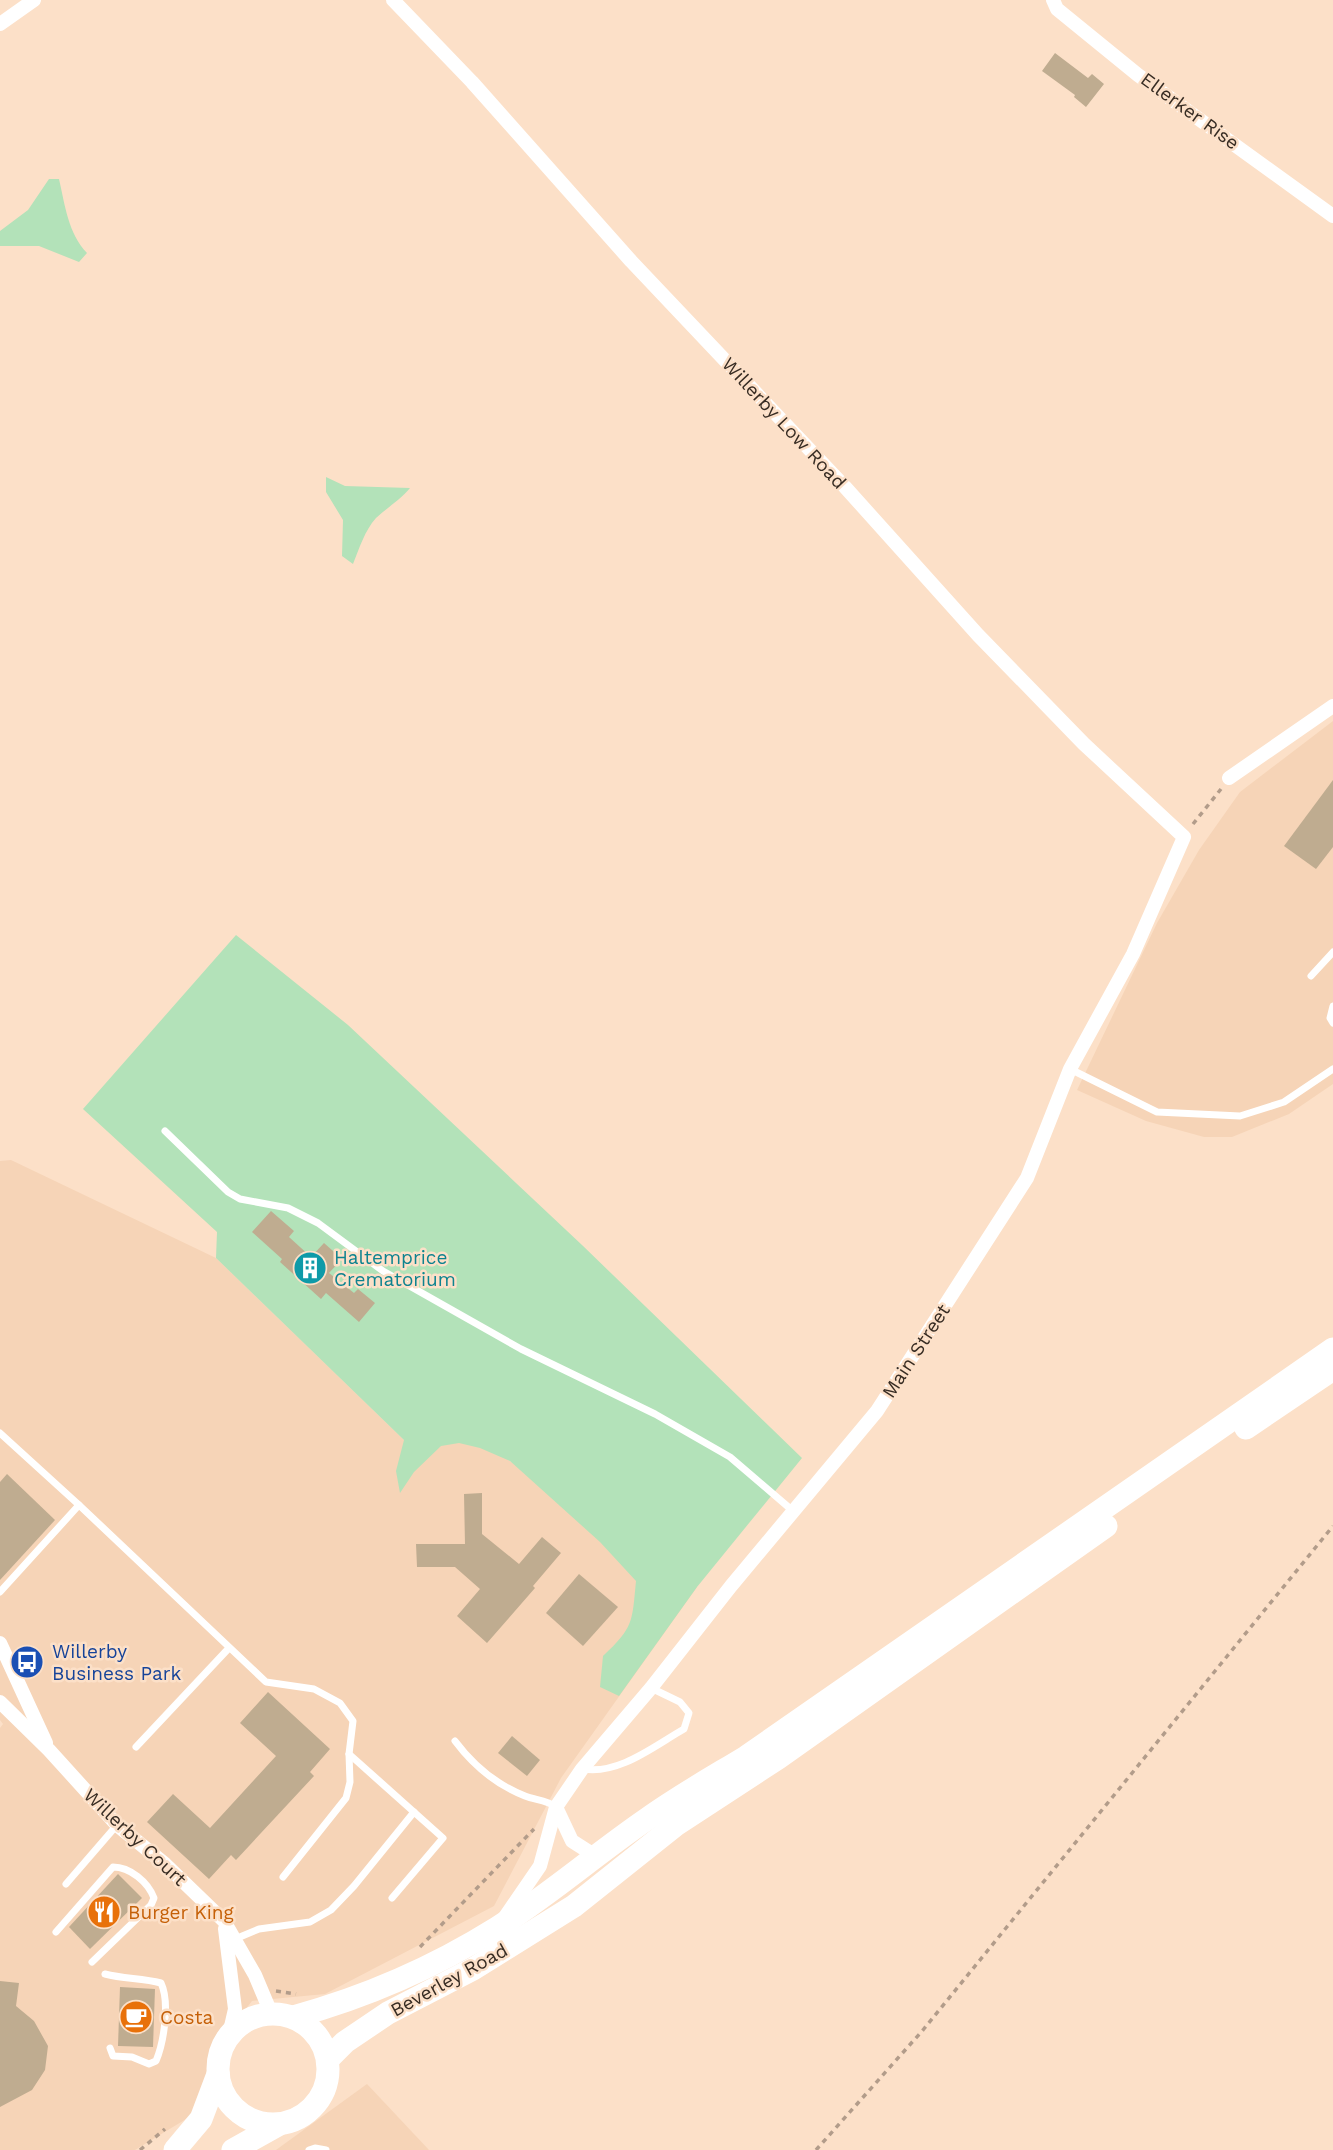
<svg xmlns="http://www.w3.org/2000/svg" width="1333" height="2150" font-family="'Work Sans',sans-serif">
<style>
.built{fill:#f6d4b7}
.green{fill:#b3e2b9}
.building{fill:#bfac90}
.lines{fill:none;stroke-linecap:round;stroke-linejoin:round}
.path{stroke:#b29c8a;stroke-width:3.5;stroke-dasharray:5 5;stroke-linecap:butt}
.service{stroke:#fff;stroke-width:7}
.minor{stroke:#fff;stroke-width:14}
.trunk{stroke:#fff;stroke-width:23}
.labels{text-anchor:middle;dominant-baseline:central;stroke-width:5;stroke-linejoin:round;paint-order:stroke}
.street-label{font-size:19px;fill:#372c23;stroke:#fce0c8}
.culture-label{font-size:19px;fill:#0d838f;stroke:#fce0c8;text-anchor:start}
.transit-label{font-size:19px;fill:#164399;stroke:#fce0c8;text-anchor:start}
.food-label{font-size:19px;fill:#c56008;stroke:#fce0c8;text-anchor:start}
</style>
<rect width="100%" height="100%" fill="#fce0c8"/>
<!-- built -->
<g class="built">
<polygon points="1333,721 1333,1084 1289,1114 1232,1137 1204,1137 1146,1121 1077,1090 1157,923 1199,850 1240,792"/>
<polygon points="11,1160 216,1258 404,1440 434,1410 697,1587 561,1778 494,1906 325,1994 252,2001 214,2049 196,2113 135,2150 0,2150 0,1728 3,1724 0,1720 0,1161"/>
<polygon points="367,2084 429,2150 276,2150"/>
</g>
<!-- green -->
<g class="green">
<path d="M49,179H59C65,205 68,233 87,253L79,262L39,246H0V231L28,210Z"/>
<path d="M326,477L345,486L410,488C400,500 388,507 376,518C365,530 359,549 353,564L342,556L343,520L326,492Z"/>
<path d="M236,935L348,1025L582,1245L802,1458L697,1587L619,1696L600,1687L603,1656C634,1627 632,1622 636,1581L600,1542L510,1461L480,1448L459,1443L441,1446L414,1472L400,1493L396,1471L404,1440L216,1258L217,1232L83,1109Z"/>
</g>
<!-- building -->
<g class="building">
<polygon points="1055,53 1088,78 1092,74 1104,84 1086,107 1074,97 1075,95 1042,71"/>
<polygon points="1333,780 1333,847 1316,869 1284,846"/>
<polygon points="271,1211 294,1231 289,1237 311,1257 324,1243 342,1259 329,1273 354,1293 358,1289 375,1303 359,1322 326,1293 321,1299 280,1262 282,1259 252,1232"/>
<polygon points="7,1474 55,1520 0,1580 0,1482"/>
<polygon points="482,1493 482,1534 519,1564 542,1537 561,1553 533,1586 535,1588 487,1643 457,1616 480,1589 455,1567 417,1567 416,1544 465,1544 464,1494"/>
<polygon points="579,1574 618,1607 583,1646 546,1613"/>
<polygon points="268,1692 330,1749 310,1772 314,1776 236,1860 231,1855 209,1879 147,1822 173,1794 210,1828 276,1756 240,1723"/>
<polygon points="512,1736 540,1760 527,1776 498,1753"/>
<polygon points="118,1874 142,1898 90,1949 69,1927"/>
<polygon points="0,1981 19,1983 16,2006 34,2021 48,2046 45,2070 32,2090 0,2107"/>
<polygon points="120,1987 155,1989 153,2047 118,2046"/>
</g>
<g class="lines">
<!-- path -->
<g class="path">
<polyline points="1193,824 1221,789"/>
<polyline points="420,1947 534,1829"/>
<polyline points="276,1991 296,1994"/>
<polyline points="140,2150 165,2129"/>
<polyline points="816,2150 923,2030 1333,1526"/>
</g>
<!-- service -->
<g class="service">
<polyline points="1311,976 1333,952"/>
<polyline points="1333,1006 1330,1018 1333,1023"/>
<polyline points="1070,1069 1157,1112 1240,1116 1284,1102 1333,1069"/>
<polyline points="165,1131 228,1192 240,1199 288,1208 318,1223 383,1271 521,1349 655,1414 730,1457 793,1511"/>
<polyline points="0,1433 79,1505 0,1592"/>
<polyline points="79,1505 266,1682 314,1689 340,1703 353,1721 349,1754 350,1782 346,1798 283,1877"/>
<path d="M455,1741C473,1765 497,1785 525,1796C535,1800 547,1800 556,1807"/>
<polyline points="136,1747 229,1648"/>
<polyline points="349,1754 443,1838 392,1898"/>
<path d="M583,1769C619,1775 654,1746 684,1729L689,1713L680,1702L651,1688"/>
<polyline points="66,1884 117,1825"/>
<path d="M56,1932L113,1867C130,1867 148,1882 154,1898L151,1905L92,1962"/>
<polyline points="235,1939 259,1929 310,1922 331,1910 354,1886 414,1812"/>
<path d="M105,1974C124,1979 142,1978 161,1983C170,2002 164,2042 156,2061L149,2064L132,2057L113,2056L110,2048"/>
<polyline points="309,2150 315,2148 326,2150"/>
</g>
<!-- minor -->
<g class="minor">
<polyline points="393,0 472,82 631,261 845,487 978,635 1084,744 1184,837 1133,954 1070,1069 1027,1178 877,1411 731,1586 651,1688 582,1769 556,1807 540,1866 505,1917"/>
<polyline points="1053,0 1057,9 1138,75 1333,216"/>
<polyline points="0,24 34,0"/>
<polyline points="1229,778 1333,706"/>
<polyline points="0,1643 46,1743"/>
<polyline points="0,1702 49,1750 117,1825 165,1864 224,1921 255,1975 271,2013"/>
<polyline points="556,1807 572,1841 597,1857"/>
<polyline points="225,1929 235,2009 229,2035"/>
</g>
<!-- trunk -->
<g class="trunk">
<polyline points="1246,1428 1333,1369"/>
<circle cx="273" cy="2069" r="55"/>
<path d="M293,2017C366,1997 433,1968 497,1928C549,1895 596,1854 647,1819C679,1796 713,1777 746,1757L1333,1349"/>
<polyline points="328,2059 345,2042 388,2013 473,1969 574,1906 677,1824 778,1758 1106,1526"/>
<polyline points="175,2150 201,2119 218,2074"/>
<polyline points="233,2150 278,2125"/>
</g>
</g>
<!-- icons -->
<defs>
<symbol id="building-disc" viewBox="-11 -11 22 22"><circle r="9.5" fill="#0f9aa8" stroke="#fce0c8"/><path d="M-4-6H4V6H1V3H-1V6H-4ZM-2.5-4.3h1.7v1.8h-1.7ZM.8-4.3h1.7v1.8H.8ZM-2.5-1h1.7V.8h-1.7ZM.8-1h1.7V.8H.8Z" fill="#fff"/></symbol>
<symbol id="bus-disc" viewBox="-11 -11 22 22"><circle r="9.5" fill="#1a4fb4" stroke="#fce0c8"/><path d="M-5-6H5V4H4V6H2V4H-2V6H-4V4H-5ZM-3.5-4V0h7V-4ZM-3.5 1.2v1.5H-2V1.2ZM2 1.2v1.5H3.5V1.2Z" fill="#fff"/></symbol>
<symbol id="restaurant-disc" viewBox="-11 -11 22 22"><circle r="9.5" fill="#e8710a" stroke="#fce0c8"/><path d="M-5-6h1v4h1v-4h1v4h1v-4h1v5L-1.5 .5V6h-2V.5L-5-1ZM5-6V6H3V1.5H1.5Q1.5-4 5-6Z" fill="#fff"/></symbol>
<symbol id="cafe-disc" viewBox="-11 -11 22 22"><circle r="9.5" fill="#e8710a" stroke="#fce0c8"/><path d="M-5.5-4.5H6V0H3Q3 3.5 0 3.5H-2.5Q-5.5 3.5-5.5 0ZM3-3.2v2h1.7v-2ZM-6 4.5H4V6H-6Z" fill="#fff"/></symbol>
</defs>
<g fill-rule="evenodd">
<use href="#building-disc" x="291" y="1249" width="38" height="38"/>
<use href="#bus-disc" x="8" y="1643" width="38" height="38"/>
<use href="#restaurant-disc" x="85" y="1893" width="38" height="38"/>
<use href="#cafe-disc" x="117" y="1998" width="38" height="38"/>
</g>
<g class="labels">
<!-- street labels -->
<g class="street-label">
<text transform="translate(1190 111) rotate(36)">Ellerker Rise</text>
<text transform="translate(784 423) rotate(47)">Willerby Low Road</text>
<text transform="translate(916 1351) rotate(-57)">Main Street</text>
<text transform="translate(135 1837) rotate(43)">Willerby Court</text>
<text transform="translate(449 1980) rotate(-29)">Beverley Road</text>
</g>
<!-- culture labels -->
<g class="culture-label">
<text x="334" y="1257">Haltemprice<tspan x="334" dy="22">Crematorium</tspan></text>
</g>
<!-- transit labels -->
<g class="transit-label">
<text x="52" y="1651">Willerby<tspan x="52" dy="22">Business Park</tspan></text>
</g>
<!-- food labels -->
<g class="food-label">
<text x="128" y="1912">Burger King</text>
<text x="160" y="2017">Costa</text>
</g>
</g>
</svg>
